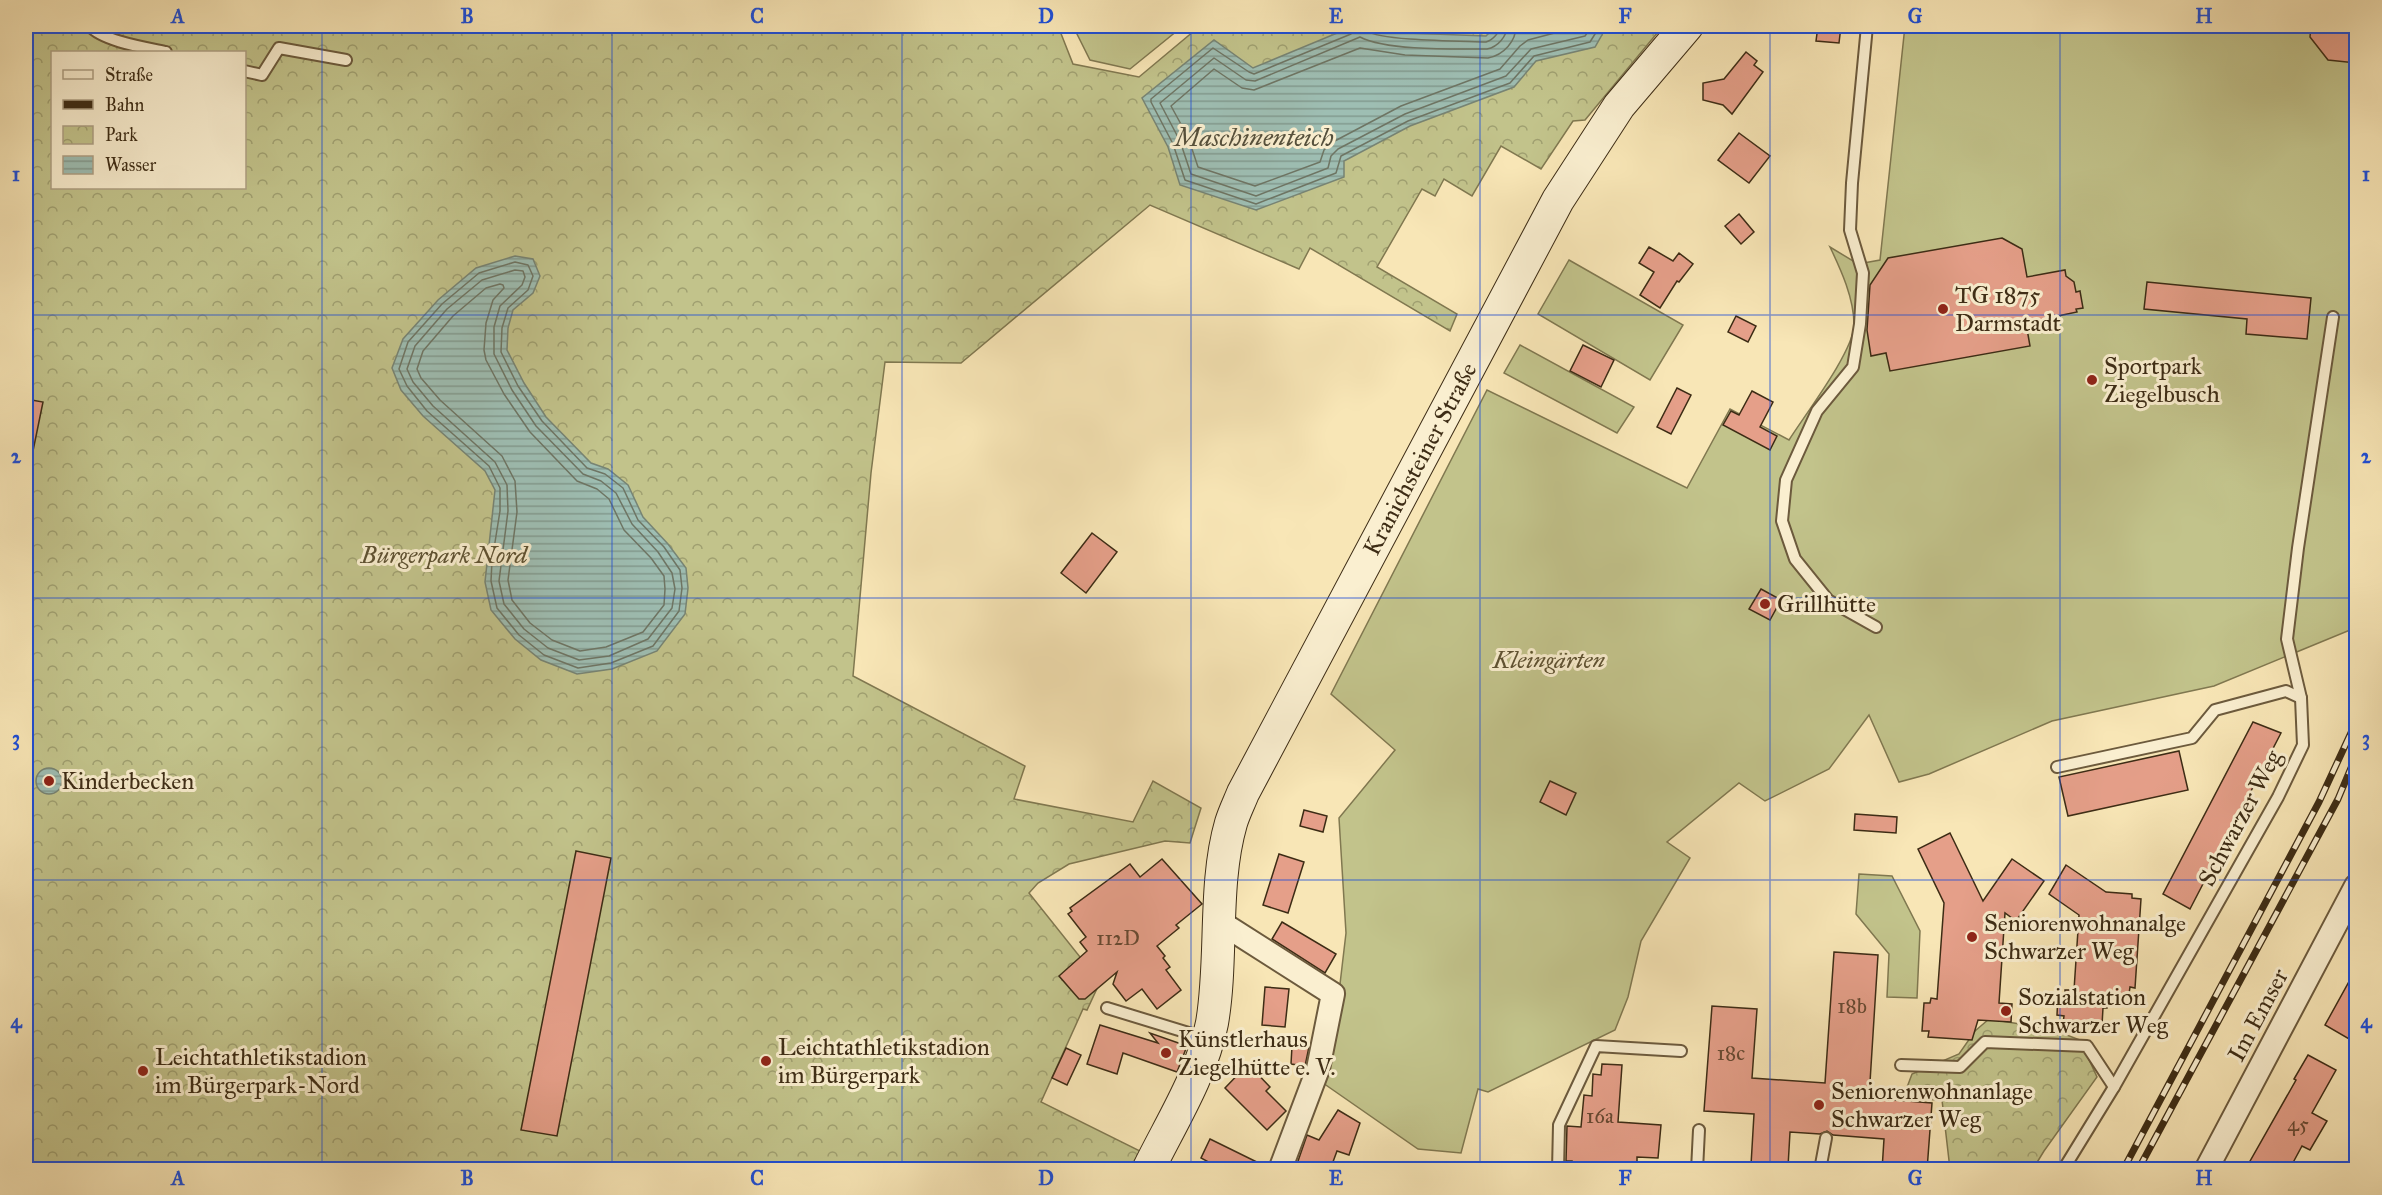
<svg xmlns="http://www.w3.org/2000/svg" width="2382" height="1195" font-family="'IM FELL Great Primer',serif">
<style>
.green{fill:#c2c38b;stroke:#807850;stroke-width:1.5}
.park{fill:url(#park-crowns);stroke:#807850;stroke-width:1.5;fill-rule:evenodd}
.water{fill:url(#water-rules);stroke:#778474;stroke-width:1.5}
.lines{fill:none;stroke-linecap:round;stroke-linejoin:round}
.shore{stroke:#6e7564;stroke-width:1.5}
.building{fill:#e59f89;stroke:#3d2c15;stroke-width:1.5}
.lane-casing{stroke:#6c5a3d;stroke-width:14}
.street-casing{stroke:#6c5a3d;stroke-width:26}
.secondary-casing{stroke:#3d2c15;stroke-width:34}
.lane{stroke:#faefd0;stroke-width:10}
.street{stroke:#faefd0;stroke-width:22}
.secondary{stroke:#faefd0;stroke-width:32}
.rail-casing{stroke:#3d2c15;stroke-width:7}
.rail{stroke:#faefd0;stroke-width:4.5;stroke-dasharray:14;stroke-linecap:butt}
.grid{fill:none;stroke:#1d4ed8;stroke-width:1.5;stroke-opacity:0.55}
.poi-dot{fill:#8f2418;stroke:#faefd0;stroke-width:2}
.labels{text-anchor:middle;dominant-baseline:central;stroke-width:6;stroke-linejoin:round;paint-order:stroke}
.number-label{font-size:21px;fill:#674932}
.poi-label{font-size:24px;fill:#3d2c15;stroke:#faefd0;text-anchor:start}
.street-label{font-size:24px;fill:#3d2c15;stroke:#faefd0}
.park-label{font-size:24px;font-style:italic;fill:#5e5232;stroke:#faefd0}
.water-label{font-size:26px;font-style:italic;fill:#55503c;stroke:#faefd0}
.neatline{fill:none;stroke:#1d4ed8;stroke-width:2}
.grid-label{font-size:20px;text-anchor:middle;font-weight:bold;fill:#1d4ed8}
</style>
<defs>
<pattern id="park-crowns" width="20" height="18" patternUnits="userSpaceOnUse" patternTransform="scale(1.5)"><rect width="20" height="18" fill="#c2c38b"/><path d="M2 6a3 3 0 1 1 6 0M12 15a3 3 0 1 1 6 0" fill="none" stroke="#9f9f70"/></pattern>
<pattern id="water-rules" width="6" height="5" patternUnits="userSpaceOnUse" patternTransform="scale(1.5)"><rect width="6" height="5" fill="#9ebeb3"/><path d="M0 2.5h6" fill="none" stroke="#829b90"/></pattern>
</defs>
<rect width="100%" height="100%" fill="#f8e6b6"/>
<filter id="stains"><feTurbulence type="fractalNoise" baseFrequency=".00333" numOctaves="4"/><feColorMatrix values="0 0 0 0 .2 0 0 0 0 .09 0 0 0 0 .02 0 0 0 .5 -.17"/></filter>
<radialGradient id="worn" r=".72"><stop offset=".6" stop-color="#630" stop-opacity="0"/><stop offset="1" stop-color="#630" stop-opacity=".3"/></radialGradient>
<!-- green -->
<g class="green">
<polygon points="1073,26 1183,26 1130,69 1090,60"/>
<path d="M1905,26H2356L2355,628L2214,686L2052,721L1929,774L1899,782L1869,715L1829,769L1765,801L1739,783L1667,842L1690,858L1641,941L1628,997L1615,1030L1488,1092L1478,1089L1461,1153L1418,1149L1323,1083L1332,1052L1346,933L1339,818L1395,750L1331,694L1487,390L1687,488L1730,409L1789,440C1804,416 1854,351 1854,325C1854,298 1841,270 1830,247L1858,264L1880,260Z"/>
<polygon points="1569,260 1683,325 1650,380 1538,314"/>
<polygon points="1520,345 1634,407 1617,433 1504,373"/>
<polygon points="1859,874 1892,876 1920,931 1917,998 1887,997 1889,954 1856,914"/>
</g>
<!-- park -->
<g class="park">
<path d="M26,26H1058L1073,64L1139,77L1200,26H1663L1585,120L1573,121L1541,169L1501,146L1472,196L1444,179L1435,196L1422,189L1377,267L1457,314L1450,331L1310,248L1299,269L1150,205L961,363L885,362L871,473L853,676L1025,766L1014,799L1133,822L1153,781L1201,808L1190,843L1165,841L1069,864L1038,883L1029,893L1100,982L1087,1010L1083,1009L1041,1102L1144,1153L1136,1170L26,1169ZM52,52H244V188H52Z"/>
<polygon points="1989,1019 2051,1029 2080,1040 2097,1077 2044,1151 2033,1169 1950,1169 1942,1100 1918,1099 1906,1090 1912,1074 1959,1054 1975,1031"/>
</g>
<!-- water -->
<g class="water">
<polygon points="1354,26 1407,33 1486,36 1496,26 1607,26 1595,47 1536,61 1514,87 1410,126 1344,161 1344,177 1256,210 1180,185 1168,147 1142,98 1214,40 1253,68"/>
<polygon points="515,256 533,259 540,276 533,293 513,310 508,328 507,350 524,383 546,417 591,463 608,469 628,485 643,517 668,544 686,568 688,588 685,614 657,651 612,669 577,674 541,660 515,639 491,610 485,582 495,490 485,471 423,416 401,390 392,368 403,339 438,300 476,268"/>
<circle cx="49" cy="781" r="13"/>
</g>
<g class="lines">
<!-- shore -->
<g class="shore">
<polyline points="1355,26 1351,34 1254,74 1249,72 1213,48 1151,99 1151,102 1173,144 1185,180 1256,204 1336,173 1341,156 1408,121 1510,83 1534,56 1590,42 1600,26"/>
<path d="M1366,26L1367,31C1380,41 1465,41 1486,42C1493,40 1500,32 1500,26"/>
<path d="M1507,26C1507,36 1498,47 1487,49C1455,49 1387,51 1360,37L1255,81L1246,80L1214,58L1160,103L1180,141L1191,174L1256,196L1328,168L1331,156L1338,149L1405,114L1506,76L1531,49L1585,36L1592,26"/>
<path d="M1516,26C1516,41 1504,55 1488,58L1405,55L1360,48L1254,90L1242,88L1214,69L1171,106L1188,137L1198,167L1255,186L1320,162L1324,150L1331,143L1401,106L1500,69L1520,46L1528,40L1581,26"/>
<polygon points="515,262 528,265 533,276 528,290 508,308 502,328 501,352 518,386 542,421 587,468 605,474 623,488 638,520 664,547 680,570 682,588 679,611 653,646 611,663 578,668 544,655 519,635 497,608 491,581 492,561 500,511 500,488 489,466 427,411 407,386 399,369 408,342 442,304 479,273"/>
<polygon points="515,270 523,271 525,277 522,285 500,306 494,327 494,354 512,390 536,426 583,474 601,481 616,493 632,524 658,552 672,573 675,589 672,608 648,639 609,656 579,660 548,648 524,629 504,604 499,581 508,511 507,485 495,462 433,406 413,382 407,369 415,346 447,309 482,280"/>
<polygon points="500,284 503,285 504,288 493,300 486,323 484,350 486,360 504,394 530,432 577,481 597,489 609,499 624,530 651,558 664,576 665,589 664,605 643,632 606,647 580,651 552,640 530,623 512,600 508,580 517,512 515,481 502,456 440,400 421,378 417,369 423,351 453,316 486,288"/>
</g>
</g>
<!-- building -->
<g class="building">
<polygon points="1818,26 1841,26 1839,43 1816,41"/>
<polygon points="2311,26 2356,26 2356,63 2328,60 2310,37"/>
<polygon points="1746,52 1757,61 1754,65 1763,72 1732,114 1723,105 1703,100 1703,83 1724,79"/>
<polygon points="1739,133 1770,156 1749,183 1718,160"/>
<polygon points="1739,214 1754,232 1741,244 1725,226"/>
<polygon points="2002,238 2022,249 2027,277 2065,270 2066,276 2074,282 2076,292 2080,291 2083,308 2076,309 2077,312 2058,316 2052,324 2027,329 2030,346 1890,371 1886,353 1871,356 1867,330 1870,285 1888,258"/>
<polygon points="1649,247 1673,261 1679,253 1693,264 1679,282 1677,281 1660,308 1640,295 1654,272 1639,263"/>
<polygon points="2147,282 2311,298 2307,339 2246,334 2247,319 2144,309"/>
<polygon points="1736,316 1756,326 1748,342 1728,332"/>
<polygon points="1583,345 1614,360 1601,387 1570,371"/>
<polygon points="1677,388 1691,395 1671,434 1657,427"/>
<polygon points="1752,391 1773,402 1760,427 1777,436 1770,450 1723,425 1731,411 1739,415"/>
<polygon points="26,399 43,402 33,451 26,451"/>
<polygon points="1092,533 1117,552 1086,593 1061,573"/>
<polygon points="1761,589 1781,600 1770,620 1749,609"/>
<polygon points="2253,722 2281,733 2190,909 2163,894"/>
<polygon points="2179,751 2188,790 2068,816 2059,777"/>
<polygon points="1550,781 1576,793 1566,815 1540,802"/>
<polygon points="1304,810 1327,816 1323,832 1300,826"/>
<polygon points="1855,814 1897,817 1896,833 1854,830"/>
<polygon points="1950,833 1983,901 2012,859 2044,881 2016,921 2005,913 1999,1003 2012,1004 2011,1022 1978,1020 1972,1040 1928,1037 1929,1031 1922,1031 1924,1003 1930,1003 1931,998 1937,999 1944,903 1918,849"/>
<polygon points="576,851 611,858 557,1136 521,1130"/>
<polygon points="1279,854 1304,862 1288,913 1263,905"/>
<polygon points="1162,859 1202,904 1176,925 1179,928 1157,946 1165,956 1163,958 1170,967 1166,970 1181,990 1157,1009 1142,989 1126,1001 1113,984 1117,972 1085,999 1079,999 1059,976 1087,951 1080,942 1086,937 1068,914 1072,911 1070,908 1130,864 1140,877"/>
<polygon points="2066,865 2106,892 2132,894 2132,898 2141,899 2135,988 2130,987 2129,994 2108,993 2107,1008 2103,1008 2102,1025 2063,1023 2064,1016 2057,1015 2058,995 2065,995 2065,990 2074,990 2079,915 2049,894"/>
<polygon points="1282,922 1336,954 1325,973 1272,939"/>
<polygon points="1834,952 1878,955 1869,1098 1932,1103 1927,1170 1882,1170 1884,1139 1833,1135 1827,1131 1820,1134 1790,1132 1788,1167 1751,1165 1754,1114 1704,1111 1712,1006 1757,1009 1752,1078 1825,1083"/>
<polygon points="2356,969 2356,1043 2325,1025"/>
<polygon points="1265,987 1289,989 1285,1027 1262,1025"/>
<polygon points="1100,1025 1158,1043 1150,1033 1187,1046 1177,1072 1123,1053 1117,1074 1087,1064"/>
<polygon points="1292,1046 1309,1047 1305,1066 1291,1064"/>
<polygon points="1066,1048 1081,1055 1067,1085 1052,1078"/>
<polygon points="2308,1055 2336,1070 2312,1113 2327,1121 2310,1150 2302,1146 2289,1170 2245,1170 2296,1080 2294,1079"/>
<polygon points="1248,1064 1270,1087 1266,1091 1286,1111 1267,1130 1225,1088"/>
<polygon points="1602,1064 1622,1065 1618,1122 1661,1125 1658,1158 1637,1157 1637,1164 1600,1162 1599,1170 1571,1170 1572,1161 1566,1161 1567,1126 1581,1127 1584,1095 1592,1096 1593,1074 1601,1075"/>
<polygon points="1338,1110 1360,1123 1349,1155 1337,1151 1330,1170 1310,1170 1297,1164 1307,1135 1319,1140"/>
<polygon points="1210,1139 1267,1167 1267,1170 1223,1170 1201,1158"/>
</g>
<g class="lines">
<defs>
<g id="lane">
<path d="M90,26C102,41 147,48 166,52"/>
<polyline points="1867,26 1852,183 1850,230 1863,273 1860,324 1853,367 1817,411 1786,480 1782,521 1795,559 1828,600 1876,627"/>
<polyline points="244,71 262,75 279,48 346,60"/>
<polyline points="2057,767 2192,738 2215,710 2286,691 2301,698"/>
<polyline points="1107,1008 1205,1038"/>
<polyline points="1901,1065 1960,1067 1985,1042 2087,1046 2114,1087"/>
<polyline points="1558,1170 1559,1125 1596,1046 1681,1051"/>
<polyline points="1697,1170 1699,1130"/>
<polyline points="1820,1170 1826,1138"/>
<polyline points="2063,1170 2114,1087 2278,797 2303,745 2301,698 2287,639 2298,548 2333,317"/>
</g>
<g id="street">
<polyline points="1220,922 1333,994 1318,1069 1280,1170"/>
<polyline points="2206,1170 2356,886"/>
</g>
<path id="secondary" d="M1148,1170C1171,1123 1202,1075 1212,1023C1223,960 1213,885 1231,823C1234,813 1239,803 1243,793L1558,200L1619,106L1687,26"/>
</defs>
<!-- lane casing -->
<use href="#lane" class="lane-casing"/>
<!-- street casing -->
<use href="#street" class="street-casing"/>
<!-- secondary casing -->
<use href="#secondary" class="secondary-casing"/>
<!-- lane -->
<use href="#lane" class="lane"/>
<!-- street -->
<use href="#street" class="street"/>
<!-- secondary -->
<use href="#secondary" class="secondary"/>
<defs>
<g id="rail">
<polyline points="2123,1170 2319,802 2356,722"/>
<polyline points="2138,1170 2338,799 2356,756"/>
</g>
</defs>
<!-- rail casing -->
<use href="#rail" class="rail-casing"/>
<!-- rail -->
<use href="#rail" class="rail"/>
</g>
<!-- grid -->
<path class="grid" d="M322,26V1170M612,26V1170M902,26V1170M1191,26V1170M1480,26V1170M1770,26V1170M2060,26V1170M26,315H2356M26,598H2356M26,880H2356"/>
<!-- markers -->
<g class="poi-dot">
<circle cx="1943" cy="309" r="6"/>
<circle cx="2092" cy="380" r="6"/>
<circle cx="1765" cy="604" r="6"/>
<circle cx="49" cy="781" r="6"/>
<circle cx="1972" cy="937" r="6"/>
<circle cx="2006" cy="1011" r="6"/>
<circle cx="1166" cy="1053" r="6"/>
<circle cx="766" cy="1061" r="6"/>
<circle cx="143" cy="1071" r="6"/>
<circle cx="1819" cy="1105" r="6"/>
</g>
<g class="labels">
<!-- number labels -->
<g class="number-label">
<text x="1118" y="938">112D</text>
<text x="1852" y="1006">18b</text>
<text x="1731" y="1053">18c</text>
<text x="1600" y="1116">16a</text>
<text x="2298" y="1124">45</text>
</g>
<!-- poi labels -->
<g class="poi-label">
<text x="1955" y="295">TG 1875<tspan x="1955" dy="28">Darmstadt</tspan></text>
<text x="2104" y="366">Sportpark<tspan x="2104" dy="28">Ziegelbusch</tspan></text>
<text x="1777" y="604">Grillhütte</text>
<text x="61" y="781">Kinderbecken</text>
<text x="1984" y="923">Seniorenwohnanalge<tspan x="1984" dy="28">Schwarzer Weg</tspan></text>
<text x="2018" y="997">Sozialstation<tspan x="2018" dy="28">Schwarzer Weg</tspan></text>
<text x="1178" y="1039">Künstlerhaus<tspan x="1178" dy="28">Ziegelhütte e. V.</tspan></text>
<text x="778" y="1047">Leichtathletikstadion<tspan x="778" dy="28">im Bürgerpark</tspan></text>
<text x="155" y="1057">Leichtathletikstadion<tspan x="155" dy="28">im Bürgerpark-Nord</tspan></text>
<text x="1831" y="1091">Seniorenwohnanlage<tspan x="1831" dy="28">Schwarzer Weg</tspan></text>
</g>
<!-- street labels -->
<g class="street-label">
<text transform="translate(1420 459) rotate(-62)">Kranichsteiner Straße</text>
<text transform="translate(2240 818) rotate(-62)">Schwarzer Weg</text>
<text transform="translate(2258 1015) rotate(-62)">Im Emser</text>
</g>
<!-- park labels -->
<g class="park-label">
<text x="444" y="555">Bürgerpark Nord</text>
<text x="1549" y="660">Kleingärten</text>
</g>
<!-- water labels -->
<g class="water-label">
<text x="1254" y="137">Maschinenteich</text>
</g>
</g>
<!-- margin -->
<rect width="2382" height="1195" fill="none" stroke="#f8e6b6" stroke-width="66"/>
<!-- legend -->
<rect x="51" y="51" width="195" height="138" fill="#faefd0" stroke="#aea185" stroke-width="1.5"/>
<rect x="63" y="70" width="30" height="9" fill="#faefd0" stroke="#aea185" stroke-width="1.5"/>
<text x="105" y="81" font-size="18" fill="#3d2c15">Straße</text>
<rect x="63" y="100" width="30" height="9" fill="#3d2c15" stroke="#aea185" stroke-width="1.5"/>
<text x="105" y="111" font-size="18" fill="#3d2c15">Bahn</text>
<rect x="63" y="126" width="30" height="18" fill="url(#park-crowns)" stroke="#aea185" stroke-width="1.5"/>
<text x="105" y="141" font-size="18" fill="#3d2c15">Park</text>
<rect x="63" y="156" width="30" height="18" fill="url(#water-rules)" stroke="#aea185" stroke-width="1.5"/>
<text x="105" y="171" font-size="18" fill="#3d2c15">Wasser</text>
<rect x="33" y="33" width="2316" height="1129" class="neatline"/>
<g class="grid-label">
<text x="178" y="23">A</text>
<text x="467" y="23">B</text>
<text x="757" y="23">C</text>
<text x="1046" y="23">D</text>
<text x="1336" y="23">E</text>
<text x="1625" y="23">F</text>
<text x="1915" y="23">G</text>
<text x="2204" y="23">H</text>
<text x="16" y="181">1</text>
<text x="2366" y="181">1</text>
<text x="16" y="463">2</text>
<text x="2366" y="463">2</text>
<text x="16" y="745">3</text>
<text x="2366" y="745">3</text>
<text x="16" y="1028">4</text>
<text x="2366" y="1028">4</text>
<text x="178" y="1185">A</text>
<text x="467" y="1185">B</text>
<text x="757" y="1185">C</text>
<text x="1046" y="1185">D</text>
<text x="1336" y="1185">E</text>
<text x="1625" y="1185">F</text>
<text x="1915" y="1185">G</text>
<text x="2204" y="1185">H</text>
</g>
<rect width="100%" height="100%" filter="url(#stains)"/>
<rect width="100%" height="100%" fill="url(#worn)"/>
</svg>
